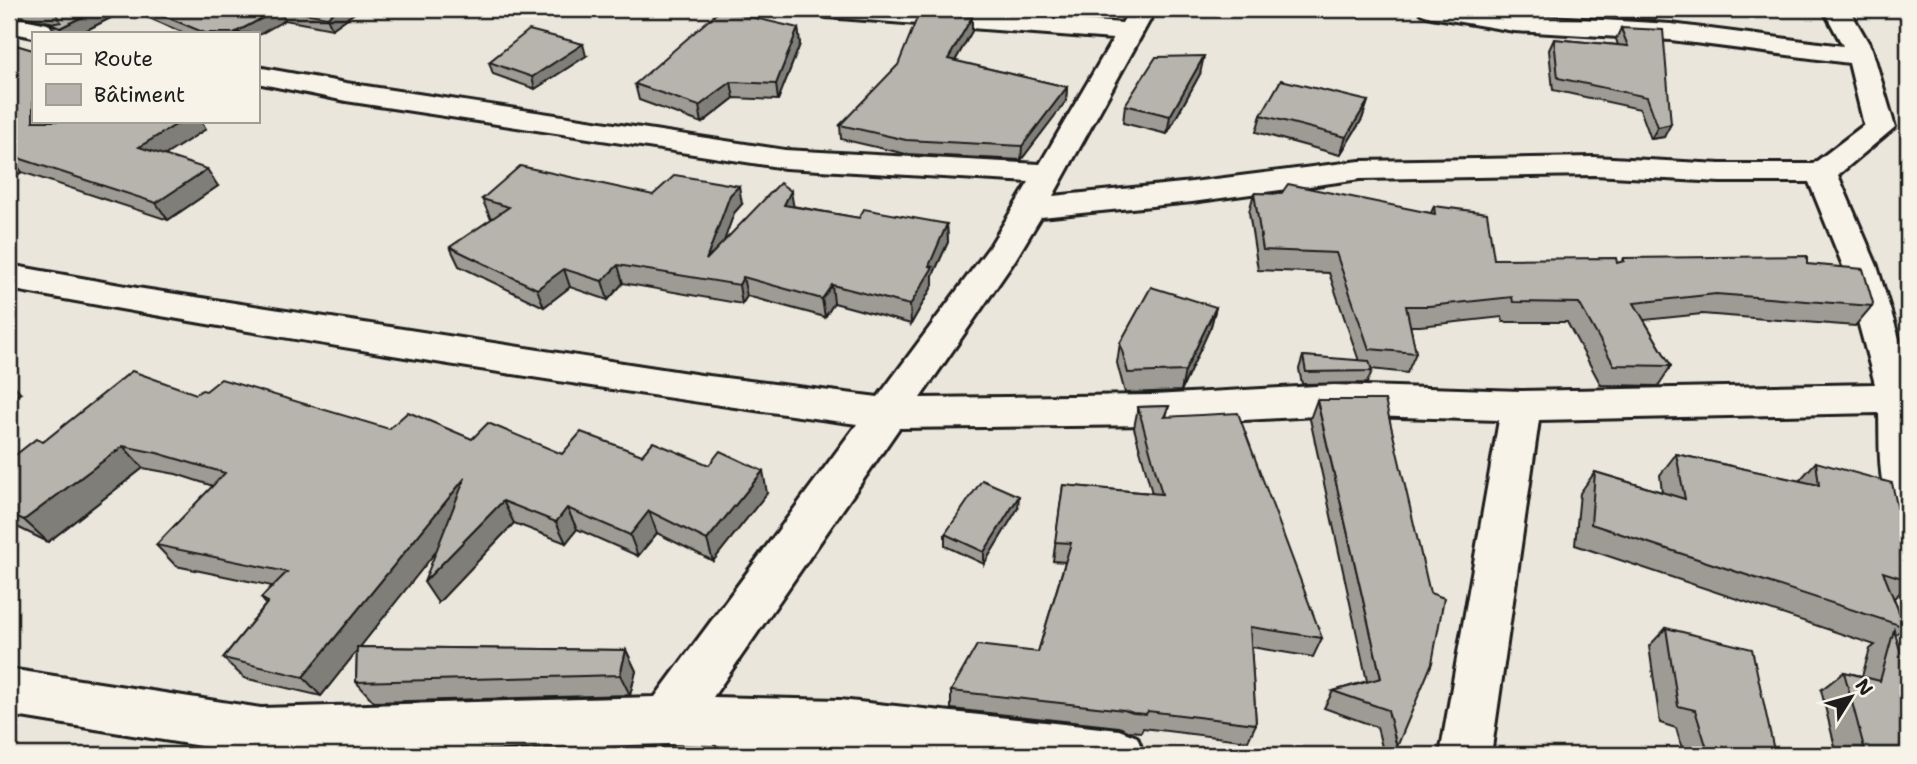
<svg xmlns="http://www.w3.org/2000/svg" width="1917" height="764" font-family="'Shantell Sans',sans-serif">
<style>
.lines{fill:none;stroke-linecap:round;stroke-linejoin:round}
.street-casing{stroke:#1c1c1c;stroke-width:6}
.street{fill:#f7f3e8;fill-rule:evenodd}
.wall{fill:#9d9b94;stroke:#1c1c1c;stroke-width:2}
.shaded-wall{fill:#7f7e78;stroke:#1c1c1c;stroke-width:2}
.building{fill:#b6b4ac;stroke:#1c1c1c;stroke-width:2}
</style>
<rect width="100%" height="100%" fill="#eae6dc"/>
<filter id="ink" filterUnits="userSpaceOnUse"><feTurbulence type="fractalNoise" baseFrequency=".0143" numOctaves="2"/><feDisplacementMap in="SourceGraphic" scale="14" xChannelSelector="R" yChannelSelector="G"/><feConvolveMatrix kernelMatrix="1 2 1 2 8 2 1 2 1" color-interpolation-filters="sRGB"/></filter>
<g filter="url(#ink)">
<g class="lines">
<defs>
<g id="street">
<path d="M813,9H926L1122,23L1130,9H1156L1053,196L1192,182L1360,161L1594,157L1720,164H1813L1864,125L1849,63L1671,40L1514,31L1431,17L1422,14L1418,9H1476L1514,15L1671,24L1843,46L1823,9H1849L1872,49L1895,127L1838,175L1877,266L1908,368V520L1893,515C1877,484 1880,447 1879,413L1539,420L1491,755H1440L1499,420L1334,415L1154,425L899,428L713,697L840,700L1119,730L1137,737L1144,755H905L840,748L668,744L256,755L9,715V669L261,708L655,697L857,424C574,386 290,340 9,289V265L137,288L701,375L878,397L990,246L1029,182L785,168L346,101L257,83V67L346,83L785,150L1040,164L1113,39L826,17L817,14ZM1594,175L1720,182H1809L1843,266L1875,384L1521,391L1334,385L1154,395L920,398L1015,260L1041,217L1192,202L1360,179Z"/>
<polygon points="9,16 62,27 66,33 33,33 33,37 9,32"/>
</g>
</defs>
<!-- street casing -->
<use href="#street" class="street-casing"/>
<!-- street -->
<use href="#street" class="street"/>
</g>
<!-- wall -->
<g class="wall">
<polygon points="9,9 360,9 332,29 285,20 257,33 184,33 128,9 81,33 56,33 50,24 55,23 9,14"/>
<polygon points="1605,9 1661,9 1655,20 1608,18"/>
<polygon points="798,28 800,44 778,100 734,98 702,123 639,100 635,84"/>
<polygon points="1621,28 1664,137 1651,139 1640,109 1553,90 1549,50 1554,39 1618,45 1616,39"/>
<polygon points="972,31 955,61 1067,87 1066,101 1021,160 906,154 841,139 840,125"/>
<polygon points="9,43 33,121 201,121 206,129 165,155 218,186 168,220 22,172 9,180"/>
<polygon points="586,56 535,89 493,74 489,62"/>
<polygon points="1200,74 1167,134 1123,123 1125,105"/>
<polygon points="1368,101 1362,119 1340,155 1256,132 1261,115"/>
<polygon points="1254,193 1431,213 1434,206 1494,259 1617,263 1622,262 1624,258 1807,264 1872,306 1855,326 1702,314 1644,320 1671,366 1658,386 1601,385 1567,322 1503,322 1502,317 1420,326 1410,326 1416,353 1407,373 1371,369 1372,371 1367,383 1302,384 1299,369 1303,356 1359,361 1329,273 1258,270 1249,212"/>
<polygon points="653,195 742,204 734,213 723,242 793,206 859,218 947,224 948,242 933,275 933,285 911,324 834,303 825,317 747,296 742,304 623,283 608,300 570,287 544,307 459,266 450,247 493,218 490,217 482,199"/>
<polygon points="1216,307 1211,326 1181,391 1125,393 1117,363 1120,343"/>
<polygon points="196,394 389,429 472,439 562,454 642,455 767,493 713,561 657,533 638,556 577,529 566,543 514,523 438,603 435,552 360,647 626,650 636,671 630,695 374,702 356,682 357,651 321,696 244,678 223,658 266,604 261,598 272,586 176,566 156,545 213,486 176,474 143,468 48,542 9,523 9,460 43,442"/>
<polygon points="1317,400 1397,747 1391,755 1384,755 1377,727 1324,708 1333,691 1367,681 1310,419"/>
<polygon points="1169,406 1166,417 1322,638 1313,657 1251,647 1256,724 1248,741 1143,728 1141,732 1128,731 1119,727 951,709 951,691 1038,652 1065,562 1053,561 1063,485 1152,493 1134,428 1138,407"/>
<polygon points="1676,454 1799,481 1816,462 1908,556 1908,586 1894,598 1905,627 1895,635 1908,755 1837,755 1821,690 1844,672 1862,676 1870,649 1875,645 1575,545 1580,493 1595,472 1662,492 1660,475"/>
<polygon points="1018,508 984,564 945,546 945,534"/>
<polygon points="1666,628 1775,755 1684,755 1676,728 1660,723 1649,646"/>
</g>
<!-- shaded-wall -->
<g class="shaded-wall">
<polygon points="98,9 128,9 81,33 63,33 60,28"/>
<polygon points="280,9 285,20 257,36 257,33 234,33"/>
<polygon points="339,9 360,9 332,29 327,17"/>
<polygon points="972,17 972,31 948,73 948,59"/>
<polygon points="798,28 800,44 778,100 776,84"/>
<polygon points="583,44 586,56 535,89 532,77"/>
<polygon points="1204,56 1200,74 1167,134 1170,116"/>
<polygon points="731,82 734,98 702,123 699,106"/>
<polygon points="1067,87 1066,101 1021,160 1022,146"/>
<polygon points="1368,101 1362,119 1340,155 1346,137"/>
<polygon points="182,121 201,121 206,129 151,164 139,147"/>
<polygon points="1671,124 1664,137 1651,139 1658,127"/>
<polygon points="9,155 22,172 9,180"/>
<polygon points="207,169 218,186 168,220 156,203"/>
<polygon points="739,186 742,204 734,213 711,278 706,260 730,195"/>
<polygon points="791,191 794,209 784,205"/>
<polygon points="947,224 948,242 933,275 933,285 911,324 910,305"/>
<polygon points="618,265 623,283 608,300 602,281"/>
<polygon points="564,269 570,287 544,307 537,289"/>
<polygon points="743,277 747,296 742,304 739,285"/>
<polygon points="832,285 834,303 825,317 822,299"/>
<polygon points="1216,307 1211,326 1181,391 1185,371"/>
<polygon points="9,380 21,393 9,400"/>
<polygon points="123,446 143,468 48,542 24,520"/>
<polygon points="763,471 767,493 713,561 707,540"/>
<polygon points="465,478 477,500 321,696 303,677"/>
<polygon points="1019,496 1018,508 984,564 984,552"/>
<polygon points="503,501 514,523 438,603 424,582"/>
<polygon points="567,508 577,529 566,543 556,522"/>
<polygon points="649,511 657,533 638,556 630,535"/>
<polygon points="626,650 636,671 630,695 620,675"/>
</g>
<!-- building -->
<g class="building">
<polygon points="33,9 98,9 60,28 50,24 61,22 55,13"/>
<polygon points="147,9 280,9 234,33 205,33"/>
<polygon points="280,9 339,9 327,17"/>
<polygon points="720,10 798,28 776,84 731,82 699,106 635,84"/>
<polygon points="919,13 972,17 948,59 1067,87 1022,146 906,140 840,125 898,65"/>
<polygon points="1621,28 1663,30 1671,124 1658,127 1647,97 1558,78 1554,39 1628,46"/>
<polygon points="529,30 583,44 532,77 489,62"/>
<polygon points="9,43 33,50 33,121 182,121 139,147 207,169 156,203 9,155"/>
<polygon points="1204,56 1170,116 1125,105 1156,57"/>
<polygon points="1281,80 1368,101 1346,137 1261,115"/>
<polygon points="520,166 653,195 675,175 739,186 730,195 706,260 780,183 791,191 784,205 859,218 864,209 947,224 929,266 933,267 910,305 832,285 822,299 743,277 739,285 618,265 602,281 564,269 537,289 450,247 509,207 482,199"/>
<polygon points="1288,184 1435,214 1434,206 1487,213 1494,259 1616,258 1617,263 1624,261 1624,258 1807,256 1807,264 1863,269 1873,303 1872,306 1716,294 1634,303 1671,366 1614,365 1579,303 1513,302 1512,297 1429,306 1406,306 1416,353 1369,349 1336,253 1263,250 1254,193 1281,194"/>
<polygon points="1151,287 1216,307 1185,371 1128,373 1120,343"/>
<polygon points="1303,356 1369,361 1372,371 1306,372"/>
<polygon points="132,371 196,394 202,390 206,391 221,379 389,429 408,412 472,439 488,423 562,454 581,432 642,455 653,442 709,465 720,451 763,471 707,540 649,511 630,535 567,508 556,522 503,501 424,582 465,478 303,677 223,658 268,602 261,598 287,572 156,545 225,473 157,453 123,446 24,520 9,513 9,460 36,439 43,442"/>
<polygon points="1317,400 1385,400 1430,593 1444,598 1432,663 1397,747 1388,710 1333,691 1381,678"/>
<polygon points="1169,406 1164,417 1238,413 1322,638 1250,627 1256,724 1148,711 1146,714 1133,713 1124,710 951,691 977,645 1038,652 1071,543 1055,542 1063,485 1162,494 1138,407"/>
<polygon points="1676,454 1819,485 1816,462 1892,483 1908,556 1908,580 1883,572 1905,627 1591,524 1595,472 1685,499"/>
<polygon points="982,480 1019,496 984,552 945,534"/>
<polygon points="1666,628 1752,649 1775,755 1709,755 1695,710 1678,706"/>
<polygon points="1894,630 1908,677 1908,755 1866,755 1844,672 1880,681"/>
<polygon points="357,647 626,650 620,675 356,682"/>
</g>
</g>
<!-- margin -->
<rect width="1917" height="764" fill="none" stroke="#f7f3e8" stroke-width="35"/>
<rect x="18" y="18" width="1882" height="729" fill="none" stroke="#1c1c1c" stroke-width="2.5" filter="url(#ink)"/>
<!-- legend -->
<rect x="32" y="32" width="228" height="91" fill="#f7f3e8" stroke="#9f9d96" stroke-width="2"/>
<rect x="46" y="54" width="35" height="10" fill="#f7f3e8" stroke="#9f9d96" stroke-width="2"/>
<text x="94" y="66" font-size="21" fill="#1c1c1c">Route</text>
<rect x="46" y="84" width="35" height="21" fill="#b6b4ac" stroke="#9f9d96" stroke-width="2"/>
<text x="94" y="102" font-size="21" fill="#1c1c1c">Bâtiment</text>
<!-- north arrow -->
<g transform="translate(1851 697) rotate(53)" stroke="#f7f3e8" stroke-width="5" paint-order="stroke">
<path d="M0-5L12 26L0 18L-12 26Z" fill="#1c1c1c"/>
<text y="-10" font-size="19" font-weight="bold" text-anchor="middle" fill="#1c1c1c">N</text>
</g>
</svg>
